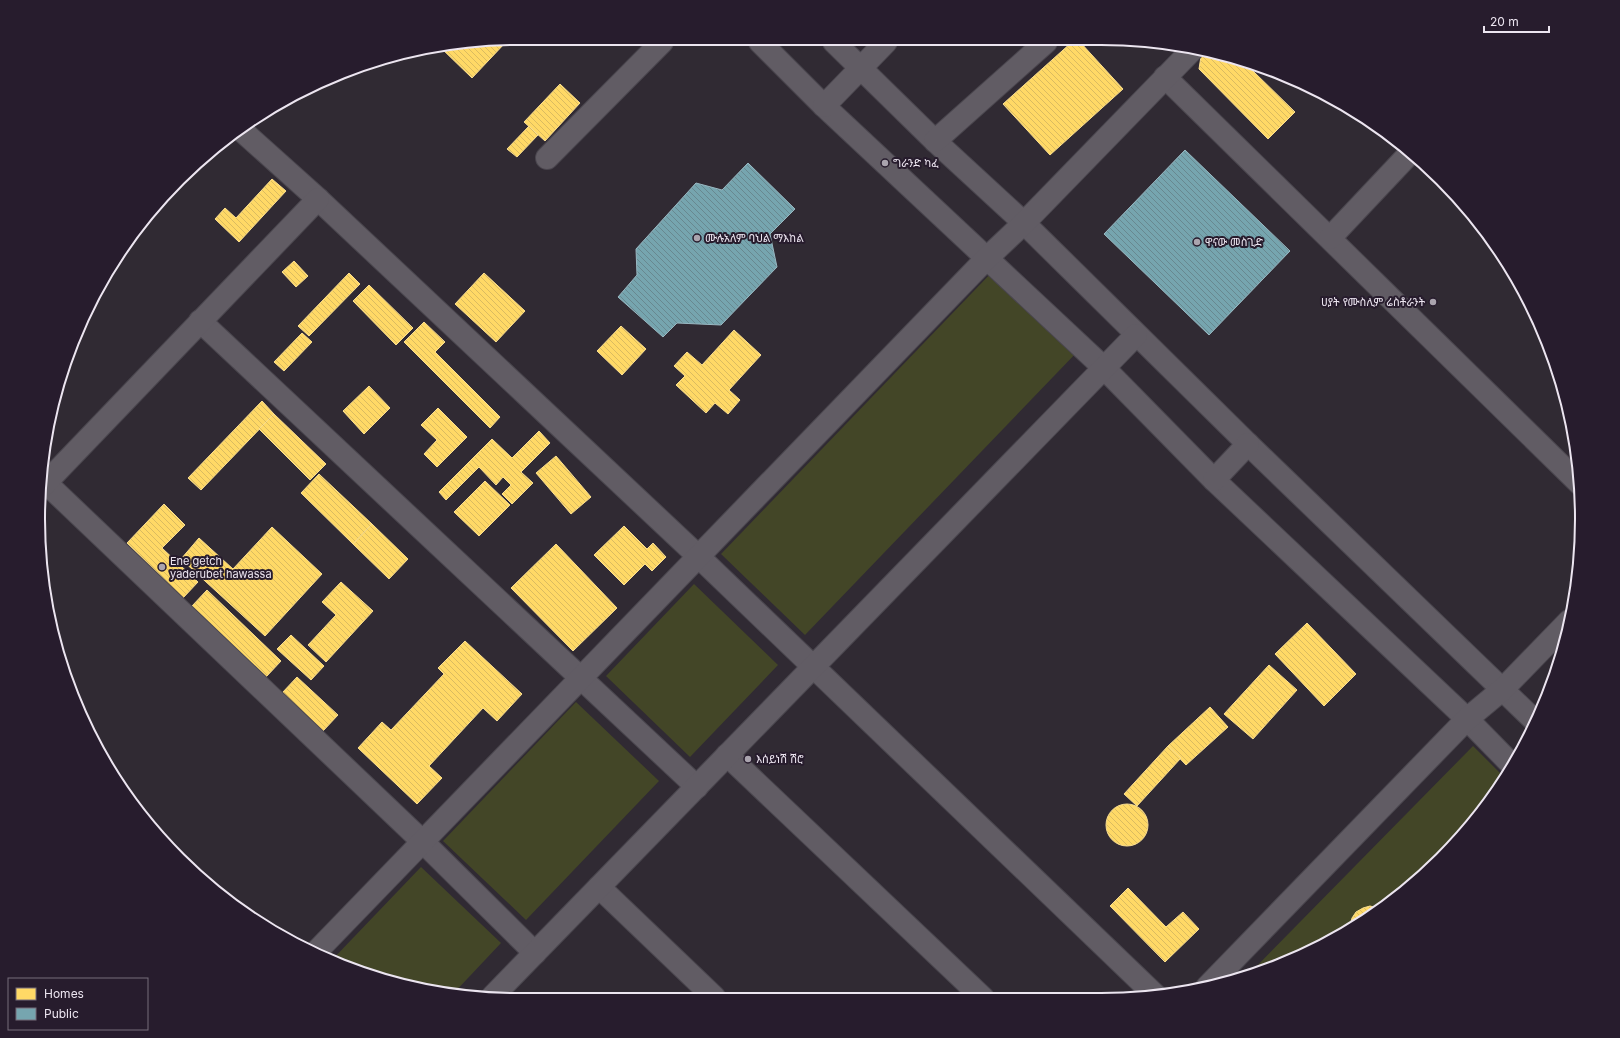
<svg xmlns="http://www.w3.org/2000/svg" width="1620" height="1038" font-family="Inter,'Noto Sans Ethiopic',sans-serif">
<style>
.green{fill:#434627}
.homes{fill:url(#homes-back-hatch);stroke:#f9dd8f}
.public{fill:url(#public-back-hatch);stroke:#99b8c2}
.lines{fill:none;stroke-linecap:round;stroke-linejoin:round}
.minor-casing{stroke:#4a464e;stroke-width:24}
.minor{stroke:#615c64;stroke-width:22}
.poi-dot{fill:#aaa4ae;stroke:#271c2d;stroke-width:1.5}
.labels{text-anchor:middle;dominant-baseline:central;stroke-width:4;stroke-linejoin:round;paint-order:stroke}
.poi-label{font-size:11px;fill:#ece5f0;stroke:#271c2d;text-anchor:start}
.rim{fill:none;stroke:#ece5f0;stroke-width:2}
</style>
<defs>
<pattern id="homes-back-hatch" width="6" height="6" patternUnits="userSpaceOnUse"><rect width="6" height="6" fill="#ffd966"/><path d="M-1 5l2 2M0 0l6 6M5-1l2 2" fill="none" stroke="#dabb60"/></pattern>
<pattern id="public-back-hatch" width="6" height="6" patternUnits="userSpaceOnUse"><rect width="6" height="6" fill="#76a5af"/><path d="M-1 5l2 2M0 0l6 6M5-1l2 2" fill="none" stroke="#688890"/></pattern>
</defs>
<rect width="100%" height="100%" fill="#302a33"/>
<!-- green -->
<g class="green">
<polygon points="995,269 1079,350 805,635 721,554"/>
<polygon points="694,584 778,665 690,757 606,676"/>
<polygon points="576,702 659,781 526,920 443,841"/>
<polygon points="1473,746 1505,778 1463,836 1394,900 1314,950 1247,976"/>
<polygon points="421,867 501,943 452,995 331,961"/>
</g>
<!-- homes -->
<g class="homes">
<polygon points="456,42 506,42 472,78 439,46"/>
<polygon points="1072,42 1080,42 1123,89 1050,155 1003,104"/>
<polygon points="1202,50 1226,54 1257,66 1253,71 1295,112 1268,139 1199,69"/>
<polygon points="560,84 580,103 545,141 524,122"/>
<polygon points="529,126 538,135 517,157 507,149"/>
<polygon points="272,179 286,191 239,242 215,219 225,208 236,218"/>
<polygon points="294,261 308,276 296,287 282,272"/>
<polygon points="349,273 360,284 309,336 298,326"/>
<polygon points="484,273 525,311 496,342 455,304"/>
<polygon points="369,285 413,328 396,345 353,301"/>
<polygon points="424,322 445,342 435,352 500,417 490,428 404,342"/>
<polygon points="621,326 646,349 622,375 597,351"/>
<polygon points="734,330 761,355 729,390 740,400 728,414 715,403 706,413 676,385 685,376 674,366 687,352 702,365"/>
<polygon points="302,333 312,342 284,371 274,362"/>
<polygon points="369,386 390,408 364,434 343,411"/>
<polygon points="262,401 274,414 201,490 188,478"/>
<polygon points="438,408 467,437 437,467 424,454 437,440 421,425"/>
<polygon points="274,414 326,464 310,480 259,429"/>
<polygon points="539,431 550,443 521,472 533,483 512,504 502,494 511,485 503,477 496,485 479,467 446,500 439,492 492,439 512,458"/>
<polygon points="556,456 591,497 571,514 536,473"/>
<polygon points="319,474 372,524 353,544 301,493"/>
<polygon points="485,481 510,505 479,536 454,512"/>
<polygon points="164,504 185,525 162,548 198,582 183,598 127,543"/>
<polygon points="372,524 408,559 389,579 353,544"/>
<polygon points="624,526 647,549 653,543 666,557 652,571 645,564 624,585 594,555"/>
<polygon points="272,527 322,574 265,636 181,559 199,538 233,569"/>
<polygon points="556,544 617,608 573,651 511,588"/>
<polygon points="341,582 373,611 326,662 308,645 336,615 322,602"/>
<polygon points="207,590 281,661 266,677 192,606"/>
<polygon points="1307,623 1356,674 1324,706 1275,654"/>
<polygon points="291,635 324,666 311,680 277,649"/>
<polygon points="465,641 522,694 497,721 483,708 429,766 442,778 417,804 358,748 382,722 391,730 444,674 438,668"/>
<polygon points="1269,665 1297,690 1253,739 1224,714"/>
<polygon points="297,677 338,715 323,731 282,693"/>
<polygon points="1210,707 1228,727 1186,765 1168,746"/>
<polygon points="1168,746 1181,758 1137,806 1124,794"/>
<circle cx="1127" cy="825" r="21"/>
<polygon points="1128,888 1166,927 1183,912 1199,929 1165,962 1110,906"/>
<polygon points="1370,906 1381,909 1349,929 1352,918 1356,912 1363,908"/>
</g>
<!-- public -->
<g class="public">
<polygon points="1185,150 1290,251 1209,335 1104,234"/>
<polygon points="748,163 795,209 770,234 777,267 721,325 677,323 663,337 618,297 637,275 636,249 696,183 722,190"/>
</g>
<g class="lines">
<defs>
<g id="minor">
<polyline points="760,42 824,106 1103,367 1214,480 1467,719 1513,766"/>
<polyline points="834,42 935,141 1024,223 1248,444 1535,721"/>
<polyline points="1165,77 1580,484"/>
<polyline points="824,106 886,42"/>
<polyline points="240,129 318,199 698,556 1155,995"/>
<polyline points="935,141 1046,42"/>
<polyline points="547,158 662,42"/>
<polyline points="1330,238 1411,152"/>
<polyline points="200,321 697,787"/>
<polyline points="1214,480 1248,444"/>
<polyline points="46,483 422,841 535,953"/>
<polyline points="39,490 318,199"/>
<polyline points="727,755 983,998"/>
<polyline points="599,887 714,997"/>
<polyline points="315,953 987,258 1024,223 1194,48"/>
<polyline points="1207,987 1467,719 1503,689 1569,621"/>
<polyline points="493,996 1136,335"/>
</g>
</defs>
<!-- minor casing -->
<use href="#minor" class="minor-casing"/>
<!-- minor -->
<use href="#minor" class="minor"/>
</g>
<!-- markers -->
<g class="poi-dot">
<circle cx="885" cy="163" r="4"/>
<circle cx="697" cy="238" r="4"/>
<circle cx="1197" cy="242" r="4"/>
<circle cx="1433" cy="302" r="4"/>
<circle cx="162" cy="567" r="4"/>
<circle cx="748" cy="759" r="4"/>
</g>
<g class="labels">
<!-- poi labels -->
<g class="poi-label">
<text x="893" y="163">ግራንድ ካፈ</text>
<text x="705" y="238">ሙሉአለም ባህል ማእከል</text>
<text x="1205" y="242">ዋናው መስጊድ</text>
<text x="1425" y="302" text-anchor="end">ሀያት የሙስሊም ሬስቶራንት</text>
<text x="170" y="561">Ene getch<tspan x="170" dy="13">yaderubet hawassa</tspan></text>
<text x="756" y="759">እሰይነሽ ሽሮ</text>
</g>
</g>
<!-- crop -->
<path d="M0 0H1620V1038H0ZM519 45H1101A474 474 0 0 1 1575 519V519A474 474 0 0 1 1101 993H519A474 474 0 0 1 45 519V519A474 474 0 0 1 519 45Z" fill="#271c2d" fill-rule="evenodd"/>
<path class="rim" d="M519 45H1101A474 474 0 0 1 1575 519V519A474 474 0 0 1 1101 993H519A474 474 0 0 1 45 519V519A474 474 0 0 1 519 45Z"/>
<!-- legend -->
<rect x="8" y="978" width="140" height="52" fill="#271c2d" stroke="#766c7b"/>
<rect x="16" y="988" width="20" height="12" fill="#ffd966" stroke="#766c7b"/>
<text x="44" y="998" font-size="12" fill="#ece5f0">Homes</text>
<rect x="16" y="1008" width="20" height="12" fill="#76a5af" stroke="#766c7b"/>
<text x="44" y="1018" font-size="12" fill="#ece5f0">Public</text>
<!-- scale -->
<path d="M1484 26v6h65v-6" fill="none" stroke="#ece5f0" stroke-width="2"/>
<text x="1490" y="26" font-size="12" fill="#ece5f0" stroke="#271c2d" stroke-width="3" paint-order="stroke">20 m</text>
</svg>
